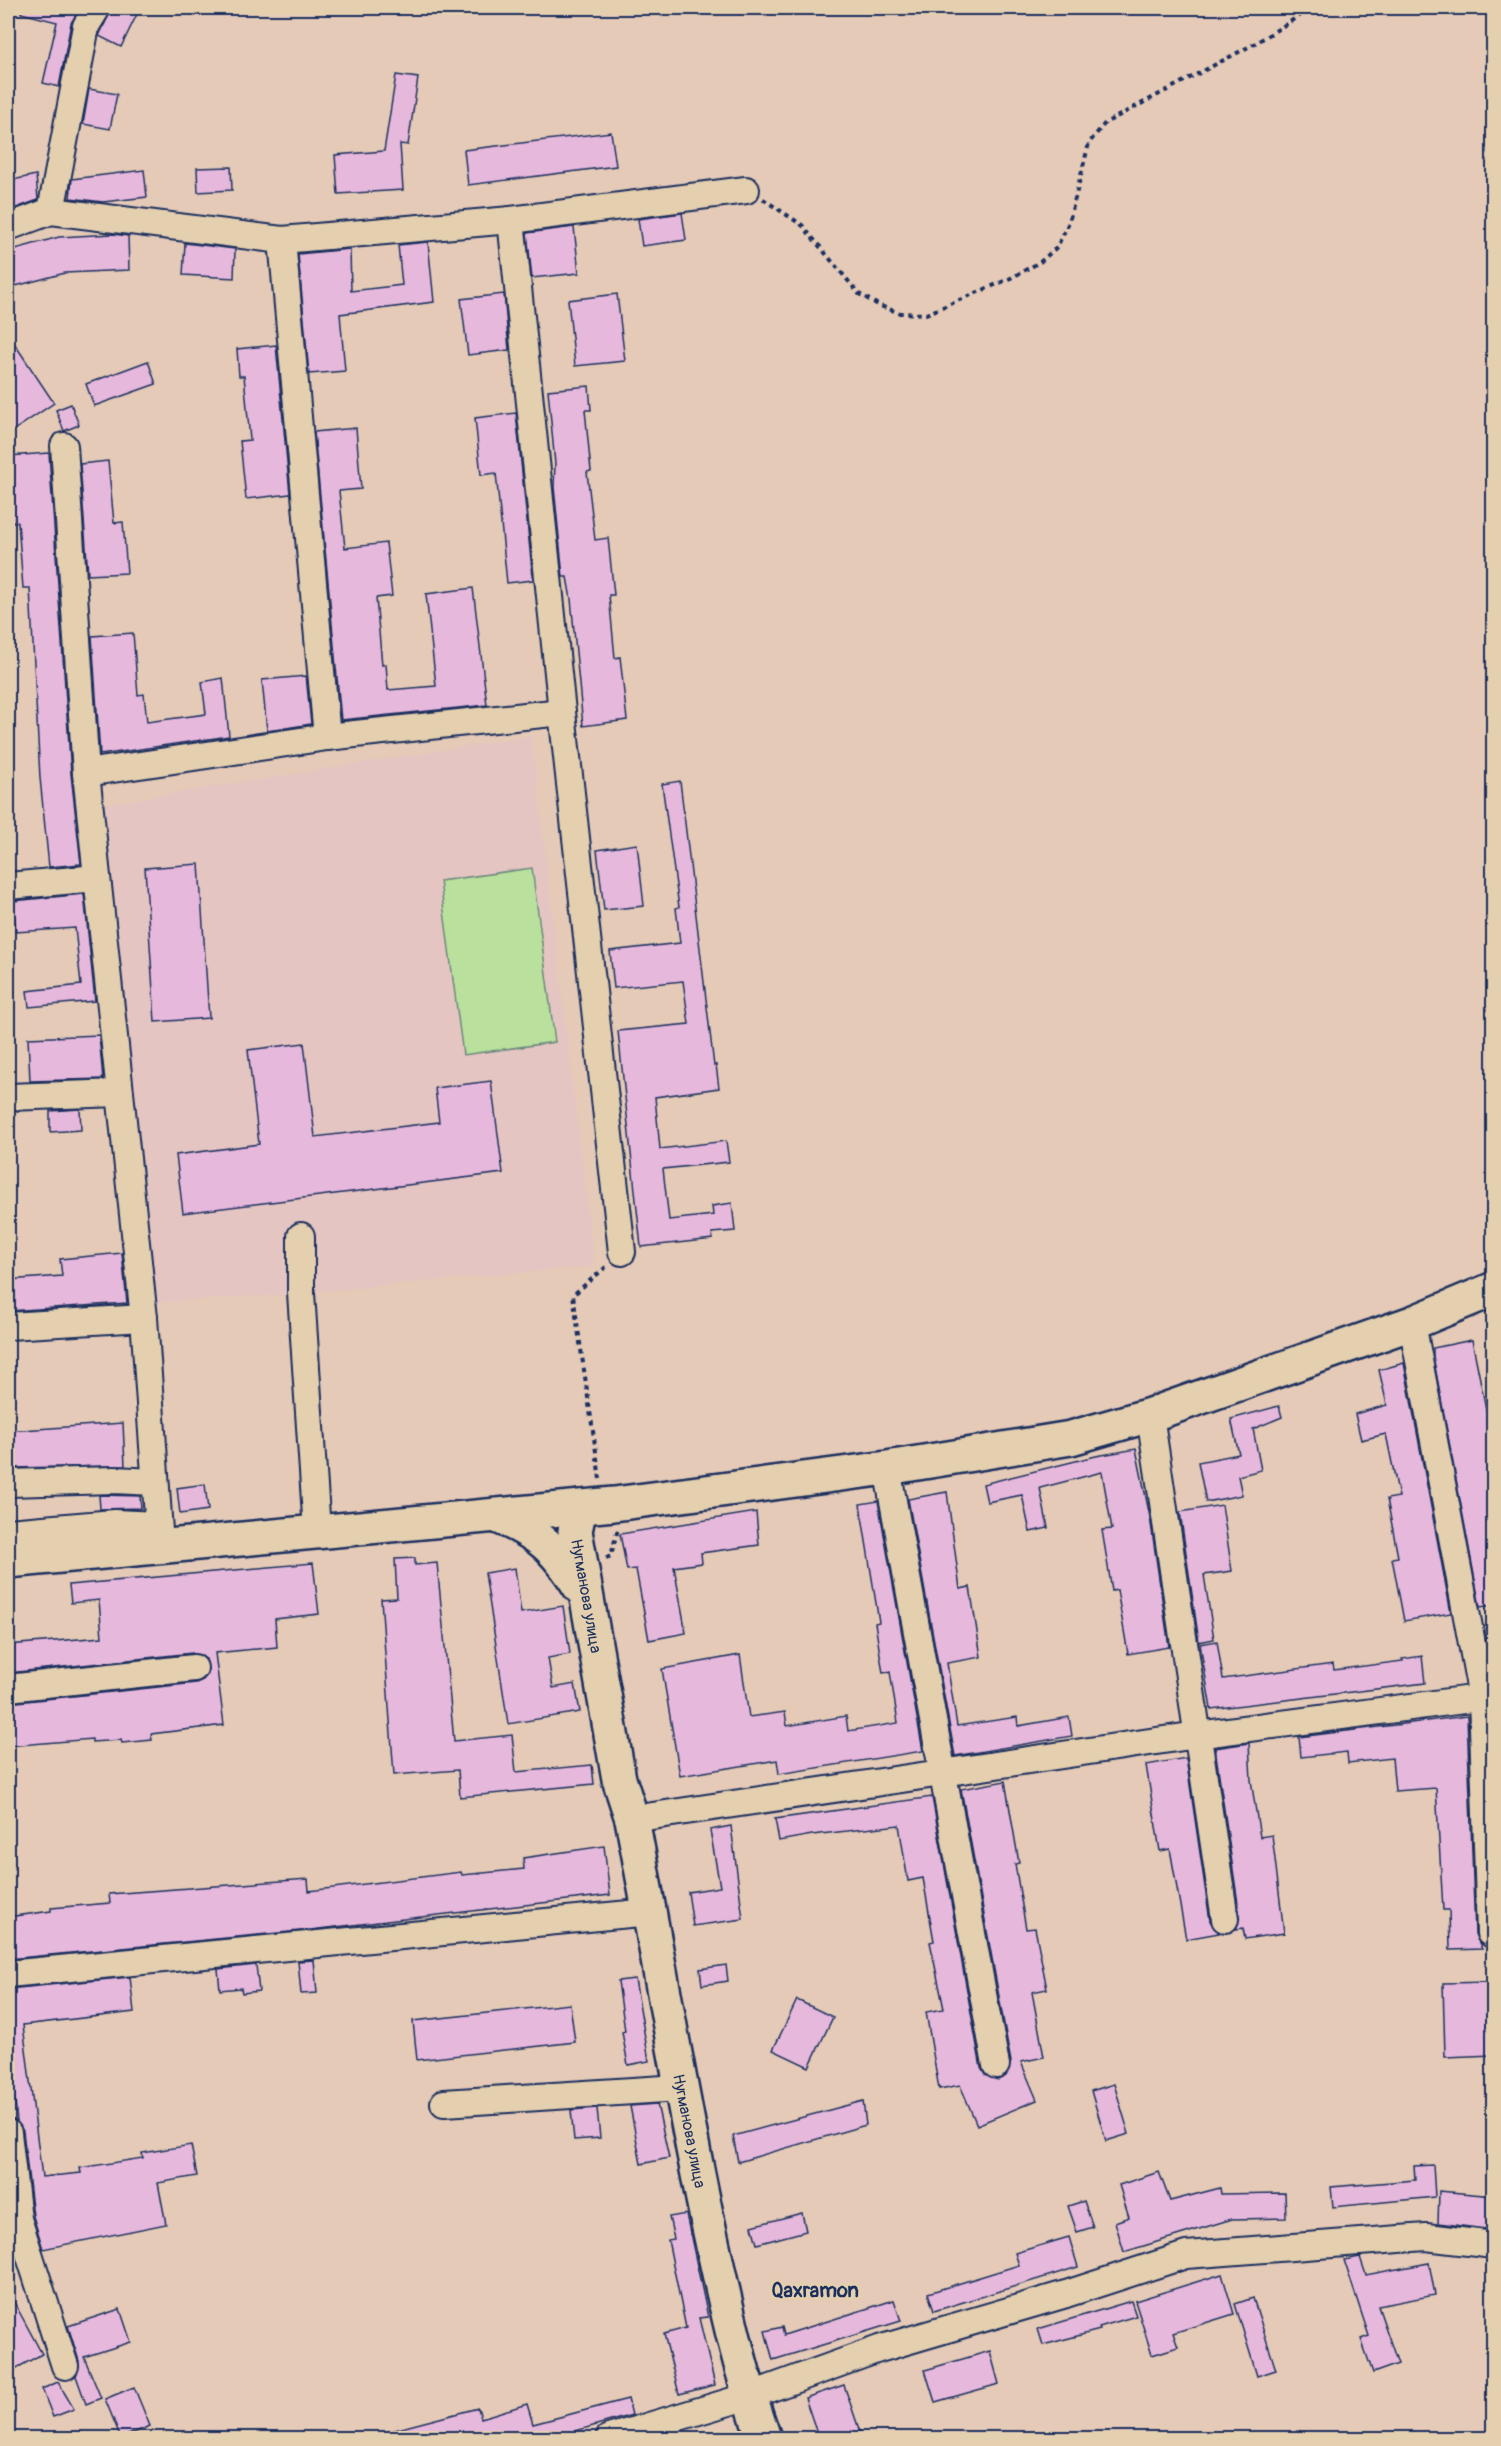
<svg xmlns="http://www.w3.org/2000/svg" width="1501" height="2446" font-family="Pangolin,sans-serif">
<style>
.built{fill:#e5c5c2}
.green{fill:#b9e09c;stroke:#6a887d;stroke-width:1.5}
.building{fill:#e6b8dc;stroke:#1b2f5e;stroke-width:1.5}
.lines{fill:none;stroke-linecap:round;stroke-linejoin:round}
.minor-casing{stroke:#1b2f5e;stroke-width:30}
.major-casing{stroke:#1b2f5e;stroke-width:38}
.path{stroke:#1b2f5e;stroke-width:4;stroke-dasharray:4.5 4.5;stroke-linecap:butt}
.minor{stroke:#e4cfae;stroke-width:26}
.major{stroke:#e4cfae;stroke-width:33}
.labels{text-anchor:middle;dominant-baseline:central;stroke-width:6;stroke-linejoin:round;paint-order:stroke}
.street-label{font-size:16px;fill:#1b2f5e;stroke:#e4cfae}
.quarter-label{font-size:20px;font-weight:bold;fill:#1b2f5e;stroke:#e4cfae}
</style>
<rect width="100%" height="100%" fill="#e4cab7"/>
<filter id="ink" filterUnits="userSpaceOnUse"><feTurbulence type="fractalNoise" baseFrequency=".0167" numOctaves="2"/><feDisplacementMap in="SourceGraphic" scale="12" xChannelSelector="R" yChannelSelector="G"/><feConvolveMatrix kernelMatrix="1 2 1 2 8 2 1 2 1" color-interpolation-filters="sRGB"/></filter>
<g filter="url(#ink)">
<!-- built -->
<polygon class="built" points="531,736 594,1266 301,1293 153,1303 95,806"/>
<!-- green -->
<polygon class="green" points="532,868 555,1042 463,1055 440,881"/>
<!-- building -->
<g class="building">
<polygon points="22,8 80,8 71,23 59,87 43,83 57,22 21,13"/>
<polygon points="112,8 140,8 121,47 99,36"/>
<polygon points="396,75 418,78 408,145 400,144 403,190 338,194 335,155 384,151"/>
<polygon points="89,89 117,94 110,129 83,124"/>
<polygon points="611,132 616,166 468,185 464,150"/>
<polygon points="231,167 232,190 198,192 197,168"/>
<polygon points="144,170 147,197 103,202 70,198 72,179"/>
<polygon points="36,175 38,200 8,211 8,181"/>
<polygon points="682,213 686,240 642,246 638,219"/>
<polygon points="574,227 579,273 532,278 527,233"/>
<polygon points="113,234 128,236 129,270 65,273 8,288 8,251 59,237"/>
<polygon points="428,242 434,302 340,314 345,371 309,374 298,254 350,249 351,291 402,285 398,245"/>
<polygon points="185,243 235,249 234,278 183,275"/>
<polygon points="504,294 509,350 468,355 461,299"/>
<polygon points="617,294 625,361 575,366 568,300"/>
<polygon points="8,334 54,403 8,434"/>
<polygon points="276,345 290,494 246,499 240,441 250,440 244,376 239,376 237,349"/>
<polygon points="148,361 156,384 94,406 86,384"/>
<polygon points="589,386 591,410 585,410 591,471 587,472 595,540 608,538 614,595 609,595 615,658 620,657 627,720 583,726 571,599 567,577 563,577 554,487 555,464 548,390"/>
<polygon points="71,404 79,425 64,431 56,410"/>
<polygon points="516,413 533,580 507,583 496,473 481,475 475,418"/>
<polygon points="356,428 361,489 339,491 345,548 386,543 392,596 376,598 382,665 386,664 388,690 436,686 426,594 473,588 487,705 341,720 314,432"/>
<polygon points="49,453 71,774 81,864 49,867 40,778 30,588 23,588 18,522 12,522 8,456"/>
<polygon points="108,461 114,523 123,522 127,573 88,575 80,464"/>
<polygon points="133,633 138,695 144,694 147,722 206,714 202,682 223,678 229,736 100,755 92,636"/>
<polygon points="306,676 311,724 267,731 262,680"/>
<polygon points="680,781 714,1066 716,1065 719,1088 655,1097 660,1149 726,1141 729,1162 663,1169 669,1220 713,1215 712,1206 732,1203 735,1231 712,1233 713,1239 641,1247 618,1031 689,1024 683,981 614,988 610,951 680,943 676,908 679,907 662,784"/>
<polygon points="637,844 644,906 604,910 597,850"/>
<polygon points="199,864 209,1018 155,1022 145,868"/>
<polygon points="84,894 95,1001 29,1007 27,991 81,985 75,928 16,932 13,901"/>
<polygon points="99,1035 103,1079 30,1081 28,1038"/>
<polygon points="304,1043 315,1137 439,1122 435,1088 491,1081 503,1173 183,1213 176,1155 259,1144 248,1050"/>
<polygon points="80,1109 81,1130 50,1132 50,1111"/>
<polygon points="122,1253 127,1303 8,1311 8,1280 62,1276 60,1259"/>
<polygon points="1472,1340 1487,1414 1494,1413 1494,1605 1480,1607 1433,1356 1433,1348"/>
<polygon points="1404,1363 1451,1613 1404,1621 1392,1558 1398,1557 1387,1499 1399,1497 1386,1434 1361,1440 1355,1414 1387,1405 1379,1370"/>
<polygon points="1279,1406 1282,1417 1253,1429 1261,1470 1238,1476 1242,1495 1206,1502 1198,1462 1239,1454 1231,1419"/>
<polygon points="123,1423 125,1466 8,1468 8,1431"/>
<polygon points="1136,1449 1150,1517 1169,1647 1128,1654 1117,1590 1112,1591 1102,1530 1112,1529 1102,1472 1040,1488 1048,1528 1030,1532 1022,1495 987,1502 983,1484 1096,1456"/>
<polygon points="205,1484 208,1510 180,1514 177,1488"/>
<polygon points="947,1492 960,1589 970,1587 981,1657 947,1663 957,1726 1017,1717 1018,1726 1069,1717 1072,1736 955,1756 908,1499"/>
<polygon points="99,1495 140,1496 141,1508 100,1509"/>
<polygon points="878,1501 923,1751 779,1774 777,1760 680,1776 662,1669 740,1655 749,1717 785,1712 787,1726 846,1716 848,1731 898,1723 890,1672 883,1673 875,1623 879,1622 860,1504"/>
<polygon points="1222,1505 1232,1571 1204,1575 1214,1639 1199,1642 1180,1512"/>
<polygon points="756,1512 759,1545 701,1553 702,1563 674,1567 686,1633 649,1640 636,1569 627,1570 620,1534"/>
<polygon points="415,1558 415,1565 437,1563 454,1741 512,1735 516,1772 592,1765 594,1784 460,1797 458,1770 394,1775 381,1599 397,1598 395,1559"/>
<polygon points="313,1563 319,1614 275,1619 277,1647 215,1653 224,1725 151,1734 152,1740 122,1743 121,1740 92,1742 92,1739 8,1746 8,1703 196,1683 203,1680 208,1674 206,1659 192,1653 8,1673 8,1645 102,1637 99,1600 71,1603 69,1585"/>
<polygon points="515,1568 521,1613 563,1606 570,1654 548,1658 553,1688 575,1684 580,1712 508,1724 485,1573"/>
<polygon points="1217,1641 1223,1679 1333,1664 1334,1670 1403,1661 1402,1659 1422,1656 1425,1683 1211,1709 1200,1644"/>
<polygon points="1467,1716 1475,1934 1482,1949 1450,1950 1449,1910 1443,1910 1436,1788 1395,1791 1392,1758 1348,1763 1347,1752 1301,1757 1299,1737"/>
<polygon points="1249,1743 1251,1780 1260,1837 1272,1835 1284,1933 1245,1939 1243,1928 1236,1929 1240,1917 1215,1748"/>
<polygon points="1186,1758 1210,1921 1219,1933 1186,1939 1170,1849 1160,1851 1146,1765"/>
<polygon points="1005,1781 1019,1863 1015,1864 1026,1929 1035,1928 1047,1989 1032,1992 1044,2057 1021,2062 1037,2100 977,2125 960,2085 939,2089 926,2012 944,2009 930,1942 934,1941 923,1878 908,1881 899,1825 812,1835 779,1841 775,1819 932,1797 981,2068 985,2075 998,2080 1006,2076 1011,2062 961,1789"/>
<polygon points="731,1826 743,1919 693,1926 688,1892 720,1887 710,1830"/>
<polygon points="604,1846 610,1895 310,1930 8,1959 8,1917 51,1911 51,1908 110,1903 109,1894 308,1879 309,1891 461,1872 462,1875 524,1869 523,1858"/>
<polygon points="314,1960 317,1993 301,1994 298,1961"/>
<polygon points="256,1965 259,1991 242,1993 241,1988 220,1990 218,1969"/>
<polygon points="726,1965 728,1981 702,1985 700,1969"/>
<polygon points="130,1977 134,2012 23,2025 42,2177 81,2173 80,2168 143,2158 142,2153 191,2145 197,2176 158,2183 166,2224 43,2249 33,2216 23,2131 17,2122 8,2033 8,1989"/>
<polygon points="635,1979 649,2061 628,2065 622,2032 625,2031 618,1981"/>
<polygon points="1494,1982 1494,2055 1445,2057 1443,1983"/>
<polygon points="797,2000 833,2017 809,2067 773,2050"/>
<polygon points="570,2004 575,2042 417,2060 413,2021"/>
<polygon points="1114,2084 1129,2134 1106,2141 1091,2091"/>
<polygon points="863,2101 866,2125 738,2162 733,2136"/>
<polygon points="657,2104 669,2158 641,2164 630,2106"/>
<polygon points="597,2108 600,2138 574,2140 571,2110"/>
<polygon points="1433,2165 1435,2197 1333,2207 1331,2187 1415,2180 1414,2166"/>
<polygon points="1159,2172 1170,2201 1220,2188 1221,2194 1285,2193 1286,2218 1232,2219 1124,2252 1115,2222 1129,2217 1119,2185"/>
<polygon points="1439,2191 1494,2196 1494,2230 1438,2223"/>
<polygon points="1084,2201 1093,2227 1077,2232 1068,2206"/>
<polygon points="802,2213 806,2231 757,2244 752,2226"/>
<polygon points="686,2214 708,2317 699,2318 715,2385 679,2394 664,2334 686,2328 668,2240 674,2239 669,2217"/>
<polygon points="1069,2237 1078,2267 934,2311 928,2293 1019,2265 1015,2253"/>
<polygon points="1360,2257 1366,2275 1429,2263 1435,2295 1378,2306 1398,2364 1373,2373 1361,2339 1369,2336 1344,2260"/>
<polygon points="1222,2274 1234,2314 1173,2333 1178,2347 1152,2355 1135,2301"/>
<polygon points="8,2291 42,2354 15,2369 8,2356"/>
<polygon points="1253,2298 1276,2370 1257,2376 1235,2304"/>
<polygon points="894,2300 901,2321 773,2360 765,2331 782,2327 784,2335"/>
<polygon points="1131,2301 1136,2316 1099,2327 1100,2330 1043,2345 1038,2329"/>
<polygon points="120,2309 131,2342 84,2357 101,2398 86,2404 76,2376 79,2361 68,2326"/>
<polygon points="990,2351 999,2384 935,2402 925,2370"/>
<polygon points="58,2382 74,2409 53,2417 42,2389"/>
<polygon points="844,2385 860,2432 842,2439 819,2439 805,2398"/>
<polygon points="134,2387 150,2426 121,2438 105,2399"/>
<polygon points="628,2399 632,2415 547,2439 382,2439 382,2433 478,2408 481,2418 527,2404 533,2424"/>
</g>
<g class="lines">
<defs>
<g id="minor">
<polyline points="51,211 86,26 97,8"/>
<polyline points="511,220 562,712 622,1252"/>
<polyline points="8,227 51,211 282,240 511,220 746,190"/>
<polyline points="282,240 327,737"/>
<polyline points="64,446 86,773 144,1318 160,1545"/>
<polyline points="86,773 327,737 562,712"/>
<polyline points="8,886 97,878"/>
<polyline points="8,1097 120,1093"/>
<polyline points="301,1236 301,1293 317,1531"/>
<polyline points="1412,1323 1482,1697 1490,1933"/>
<polyline points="8,1326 144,1318"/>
<polyline points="1150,1415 1225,1919"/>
<polyline points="887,1468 996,2065"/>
<polyline points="8,1483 114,1480 155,1482"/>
<polyline points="8,1532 114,1523 158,1525"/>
<polyline points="8,1688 194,1668"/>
<polyline points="632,1819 1197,1735 1494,1696"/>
<polyline points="8,1974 650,1912"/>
<polyline points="444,2103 680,2088"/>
<polyline points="8,2133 18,2219 65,2366"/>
<polyline points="609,2438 749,2396 879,2349 1066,2294 1186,2255 1426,2237 1494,2245"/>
</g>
<g id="major">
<path d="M580,1507L575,1531L619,1779L632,1819C657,1949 678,2079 705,2209C722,2287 737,2364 764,2438"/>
<path d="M497,1516C540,1534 555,1548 580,1587"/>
<polyline points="8,1561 614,1504 887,1468 1071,1438 1150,1415 1412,1323 1494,1289"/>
</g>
</defs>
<!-- minor casing -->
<use href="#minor" class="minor-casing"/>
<!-- major casing -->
<use href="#major" class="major-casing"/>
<!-- path -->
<g class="path">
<polyline points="763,199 802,225 859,294 880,306 900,313 926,314 1009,279 1040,262 1057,247 1069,222 1089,143 1105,123 1254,44 1312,8"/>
<polyline points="600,1479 573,1295 606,1267"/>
<polyline points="606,1558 611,1556 618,1528"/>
</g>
<!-- minor -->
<use href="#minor" class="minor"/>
<!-- major -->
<use href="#major" class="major"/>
</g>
</g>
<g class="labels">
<!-- street labels -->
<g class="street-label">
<text transform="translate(586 1596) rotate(80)">Нугманова улица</text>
<text transform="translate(689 2131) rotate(79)">Нугманова улица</text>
</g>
<!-- quarter labels -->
<g class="quarter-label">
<text x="815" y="2290">Qaxramon</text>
</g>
</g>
<!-- margin -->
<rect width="1501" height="2446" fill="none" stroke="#e4cfae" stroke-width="30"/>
<rect x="15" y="15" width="1471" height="2416" fill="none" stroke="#1b2f5e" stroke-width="2" filter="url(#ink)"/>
</svg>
